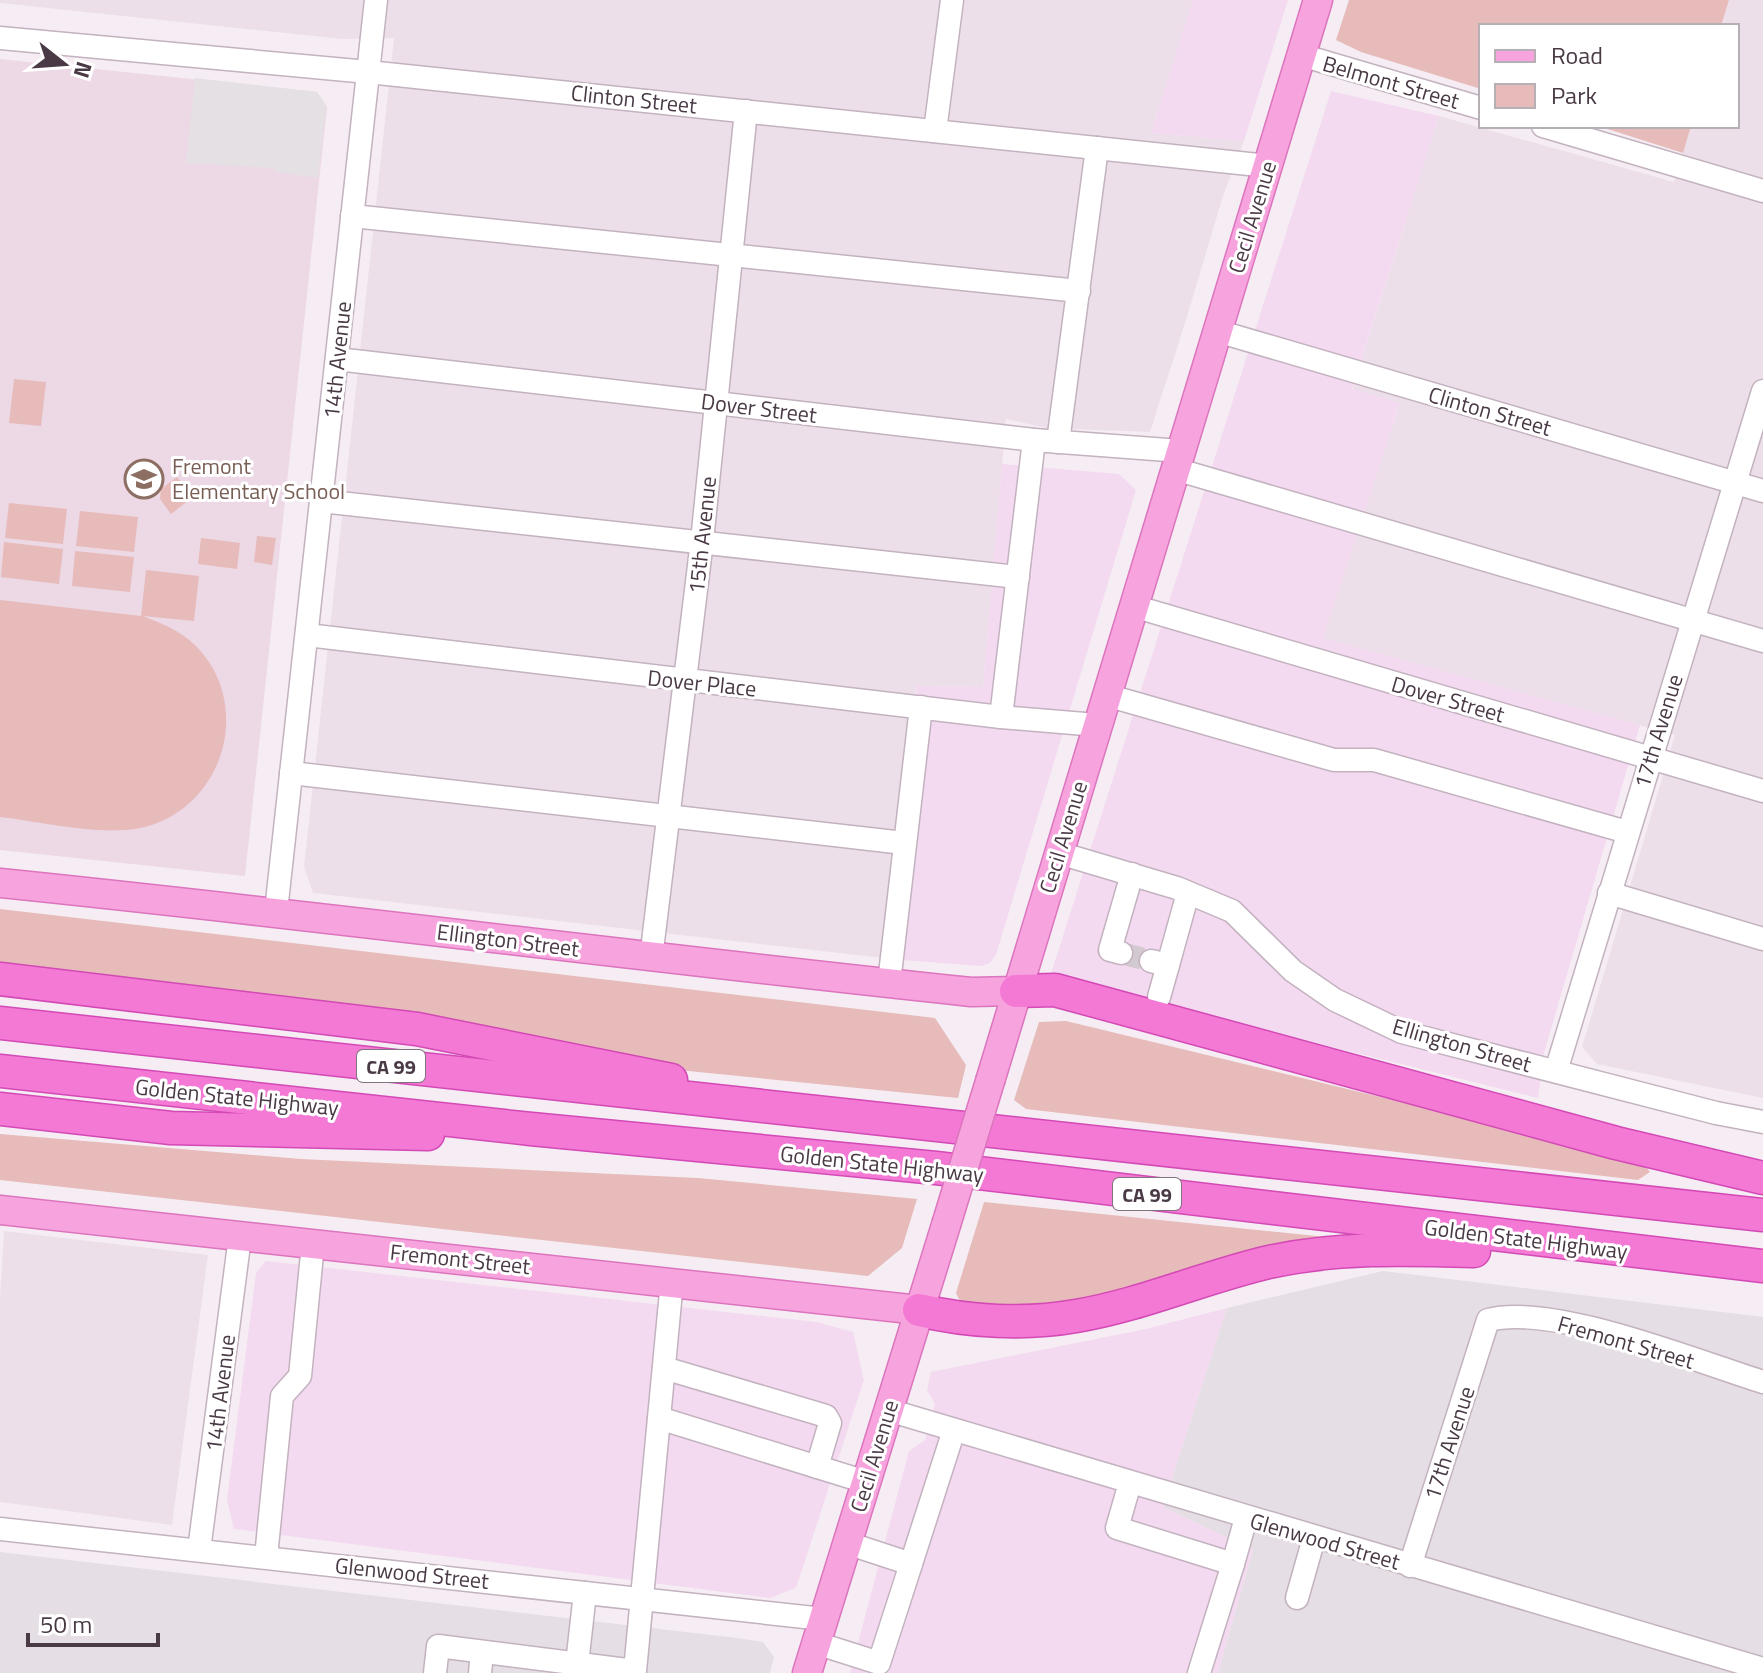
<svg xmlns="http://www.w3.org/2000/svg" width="1763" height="1673" font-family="'Titillium Web',sans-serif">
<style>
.residential{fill:#eddfe9}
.commercial{fill:#f4daf0}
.industrial{fill:#e5dee4}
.education{fill:#edd8e6}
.green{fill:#e6bbb9}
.parking{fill:#e4e0e4}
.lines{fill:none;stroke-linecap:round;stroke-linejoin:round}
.minor-tunnel{stroke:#d3c9d0;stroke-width:22;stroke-dasharray:22 11;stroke-linecap:butt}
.minor-casing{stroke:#c3b2bf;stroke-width:25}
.major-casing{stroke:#dc74be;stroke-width:31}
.highway-casing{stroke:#d349b5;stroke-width:35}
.minor{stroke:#fff;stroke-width:22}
.major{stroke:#f7a4de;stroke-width:28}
.highway{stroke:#f379d5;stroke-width:32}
.major-bridge-casing{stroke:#dc74be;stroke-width:31;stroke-linecap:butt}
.major-bridge{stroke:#f7a4de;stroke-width:28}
.labels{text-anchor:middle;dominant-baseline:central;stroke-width:6;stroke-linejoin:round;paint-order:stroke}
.shield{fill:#fff;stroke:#80757e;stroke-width:2}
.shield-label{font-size:20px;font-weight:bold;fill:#493a46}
.street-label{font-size:22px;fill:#493a46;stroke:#fff}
.education-label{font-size:22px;fill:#785e54;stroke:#fff;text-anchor:start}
</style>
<rect width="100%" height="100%" fill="#f5edf3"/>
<!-- residential -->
<g class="residential">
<polygon points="0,0 1193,0 1151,133 1244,141 1223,196 1186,320 1150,432 1046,428 1006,419 983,687 916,686 883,958 313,893 304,867 394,38 342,39 0,3"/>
<polygon points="1729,0 1763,0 1763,1098 1597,1064 1582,1047 1675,735 1322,638 1400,404 1352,390 1439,116 1674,182 1691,126 1737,126 1737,26 1721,26"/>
<polygon points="4,1231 208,1255 172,1525 0,1502 0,1298"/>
</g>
<!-- commercial -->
<g class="commercial">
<polygon points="1193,0 1288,0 1244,141 1151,133"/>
<polygon points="1331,91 1439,116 1352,389 1400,403 1323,638 1640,725 1544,1053 1538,1098 1050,977"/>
<polygon points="1002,464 1119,474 1136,490 996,955 990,963 981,966 901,960 916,686 983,687"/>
<polygon points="266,1261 817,1322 853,1332 864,1380 796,1588 770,1598 234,1529 227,1500 256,1273"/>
<polygon points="1227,1308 1163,1507 1253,1550 1218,1673 850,1673 909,1451 925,1440 935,1404 927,1390 931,1372 1146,1329"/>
</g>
<!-- industrial -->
<g class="industrial">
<polygon points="1383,1271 1763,1317 1763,1673 1218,1673 1253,1550 1163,1507 1227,1308"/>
<polygon points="0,1552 737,1638 763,1642 774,1657 770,1673 0,1673"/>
</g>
<!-- education -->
<polygon class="education" points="0,59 317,92 327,107 245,876 0,850"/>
<!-- green -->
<g class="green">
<polygon points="1349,0 1729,0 1721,26 1481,26 1481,89 1361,52 1336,40"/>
<polygon points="1598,126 1691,126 1683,153"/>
<polygon points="14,379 46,382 41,426 9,423"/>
<polygon points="177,477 193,497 171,514 160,499 161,489"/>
<polygon points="9,503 67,509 63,544 5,538"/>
<polygon points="80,511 138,517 134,552 76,546"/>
<polygon points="257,536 276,538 272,565 254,562"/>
<polygon points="201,538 240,543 237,569 198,564"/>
<polygon points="4,542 63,549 59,584 1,577"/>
<polygon points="75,551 134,557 130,592 72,586"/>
<path d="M146,570L199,576L194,621L143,616C162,624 180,630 196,646C252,703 226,800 152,825C110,839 44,822 0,817V600L141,616Z"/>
<polygon points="0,909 935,1018 966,1065 958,1098 648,1067 0,964"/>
<polygon points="1066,1021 1641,1160 1650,1172 1638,1180 1026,1109 1014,1100 1039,1022"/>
<polygon points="0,1134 301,1159 698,1178 917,1199 902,1248 868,1276 0,1180"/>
<polygon points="984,1202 1356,1240 1073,1308 1026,1310 961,1303 956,1293"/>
</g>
<!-- parking -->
<polygon class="parking" points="195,78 317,92 326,105 318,178 277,172 273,168 186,163"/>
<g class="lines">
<!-- minor-tunnel -->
<polyline class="minor-tunnel" points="1121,953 1151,961"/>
<defs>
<g id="minor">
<polyline points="0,38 368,72 1268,166"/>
<polyline points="1301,55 1481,108"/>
<polyline points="1543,126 1763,191"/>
<polyline points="935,131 952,0"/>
<polyline points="352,216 1079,291"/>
<polyline points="1217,331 1763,491"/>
<polyline points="337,359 1034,440 1181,451"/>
<polyline points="1058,442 1097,148"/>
<polyline points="1175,469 1763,641"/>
<polyline points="321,501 1018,577"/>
<polyline points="1133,606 1763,791"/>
<polyline points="307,635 1001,717 1097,725"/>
<polyline points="1106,695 1334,760 1374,760 1627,832"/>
<polyline points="1001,717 1034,440"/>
<polyline points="291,773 904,843"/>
<polyline points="1059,853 1177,888 1232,911 1293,971 1335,1000 1402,1032 1716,1113 1763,1122"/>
<polyline points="1609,893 1763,939"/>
<polyline points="276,911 376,0"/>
<polyline points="1121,953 1110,950 1132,874"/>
<polyline points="651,958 702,541 746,111"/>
<polyline points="1151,961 1168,965 1188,893"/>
<polyline points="889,983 921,707"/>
<polyline points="1159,997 1168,965"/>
<polyline points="1556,1071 1763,391"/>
<polyline points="664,1368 826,1416 830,1423 817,1467"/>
<polyline points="888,1410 1763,1669"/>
<polyline points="659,1418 866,1482"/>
<polyline points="1130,1483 1117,1528 1233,1564 1246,1518"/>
<polyline points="0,1529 823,1619"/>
<polyline points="199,1550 240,1237"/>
<polyline points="266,1557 282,1396 300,1376 313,1244"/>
<polyline points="911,1564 954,1430"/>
<path d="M1410,1566L1488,1320C1553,1303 1695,1361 1763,1382"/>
<polyline points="1297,1598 1314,1538"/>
<polyline points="816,1643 879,1663 911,1564 847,1543"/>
<polyline points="577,1664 585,1593"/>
<polyline points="435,1673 438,1646 635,1671 672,1281"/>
<polyline points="480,1673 482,1652"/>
<polyline points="1199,1673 1233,1564"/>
</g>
<g id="major">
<path d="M0,883C324,916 647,958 971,992L1016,991"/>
<polyline points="991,1078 1318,0"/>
<polyline points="0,1210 919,1310"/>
<polyline points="807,1673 946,1225"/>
</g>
<g id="highway">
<polyline points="0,979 417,1029 671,1080"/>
<polyline points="1016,991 1055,990 1616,1143 1763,1178"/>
<polyline points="0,1023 1763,1215"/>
<polyline points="0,1071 531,1129 936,1168 1763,1266"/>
<polyline points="0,1109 171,1128 428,1134"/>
<path d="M919,1310C969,1322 1025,1325 1076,1316C1142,1305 1204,1277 1269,1262C1337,1247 1405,1249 1474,1251"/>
</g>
</defs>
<!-- minor casing -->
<use href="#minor" class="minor-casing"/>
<!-- major casing -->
<use href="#major" class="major-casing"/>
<!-- highway casing -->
<use href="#highway" class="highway-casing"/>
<!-- minor -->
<use href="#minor" class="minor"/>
<!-- major -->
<use href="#major" class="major"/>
<!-- highway -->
<use href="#highway" class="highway"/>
<defs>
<polyline id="major-bridge" points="946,1225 991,1078"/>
</defs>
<!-- major-bridge casing -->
<use href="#major-bridge" class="major-bridge-casing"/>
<!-- major-bridge -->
<use href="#major-bridge" class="major-bridge"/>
</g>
<!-- icons -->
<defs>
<symbol id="school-ring" viewBox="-11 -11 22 22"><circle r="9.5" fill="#fff" stroke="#8d6e63" stroke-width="1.5"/><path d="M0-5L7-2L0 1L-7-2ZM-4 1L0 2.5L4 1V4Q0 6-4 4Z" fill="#8d6e63"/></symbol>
</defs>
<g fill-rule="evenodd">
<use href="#school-ring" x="122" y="457" width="44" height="44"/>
</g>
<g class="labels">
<!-- shield labels -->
<g class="shield">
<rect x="357" y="1050" width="68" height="32" rx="6"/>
<rect x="1113" y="1178" width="68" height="32" rx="6"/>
</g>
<g class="shield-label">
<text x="391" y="1066">CA 99</text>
<text x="1147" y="1194">CA 99</text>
</g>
<!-- street labels -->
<g class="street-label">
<text transform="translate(1391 82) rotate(16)">Belmont Street</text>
<text transform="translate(634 99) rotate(6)">Clinton Street</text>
<text transform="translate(1252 217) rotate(-73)">Cecil Avenue</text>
<text transform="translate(337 360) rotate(-84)">14th Avenue</text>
<text transform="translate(759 408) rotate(7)">Dover Street</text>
<text transform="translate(1490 411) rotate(16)">Clinton Street</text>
<text transform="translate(702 535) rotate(-84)">15th Avenue</text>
<text transform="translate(702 683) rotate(6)">Dover Place</text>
<text transform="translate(1448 699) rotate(16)">Dover Street</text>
<text transform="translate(1658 731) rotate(-73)">17th Avenue</text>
<text transform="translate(1063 837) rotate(-73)">Cecil Avenue</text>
<text transform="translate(508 940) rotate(7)">Ellington Street</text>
<text transform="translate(1462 1045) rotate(16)">Ellington Street</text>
<text transform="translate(237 1097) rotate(6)">Golden State Highway</text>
<text transform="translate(882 1164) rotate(6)">Golden State Highway</text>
<text transform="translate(1526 1239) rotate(7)">Golden State Highway</text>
<text transform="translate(460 1259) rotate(6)">Fremont Street</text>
<text transform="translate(1626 1342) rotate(16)">Fremont Street</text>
<text transform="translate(220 1393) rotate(-83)">14th Avenue</text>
<text transform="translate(1449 1443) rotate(-72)">17th Avenue</text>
<text transform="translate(874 1456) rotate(-73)">Cecil Avenue</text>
<text transform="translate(1325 1541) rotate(16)">Glenwood Street</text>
<text transform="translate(412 1573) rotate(6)">Glenwood Street</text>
</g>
<!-- education labels -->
<g class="education-label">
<text x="172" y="466">Fremont<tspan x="172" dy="25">Elementary School</tspan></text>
</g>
</g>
<!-- legend -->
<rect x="1479" y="24" width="260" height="104" fill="#ffffff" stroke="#b6b0b5" stroke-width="2"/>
<rect x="1495" y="50" width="40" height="12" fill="#f7a4de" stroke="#b6b0b5" stroke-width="2"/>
<text x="1551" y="64" font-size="24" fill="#493a46">Road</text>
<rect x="1495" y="84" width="40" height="24" fill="#e6bbb9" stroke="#b6b0b5" stroke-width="2"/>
<text x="1551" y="104" font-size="24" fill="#493a46">Park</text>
<!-- north arrow -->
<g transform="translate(64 64) rotate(107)" stroke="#ffffff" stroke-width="6" paint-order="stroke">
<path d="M0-6L14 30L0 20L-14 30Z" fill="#493a46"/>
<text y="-12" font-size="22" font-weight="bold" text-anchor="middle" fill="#493a46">N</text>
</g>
<!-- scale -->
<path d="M28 1633v12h130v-12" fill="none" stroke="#493a46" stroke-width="4"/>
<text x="40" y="1633" font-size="24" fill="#493a46" stroke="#ffffff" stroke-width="6" paint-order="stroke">50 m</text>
</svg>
